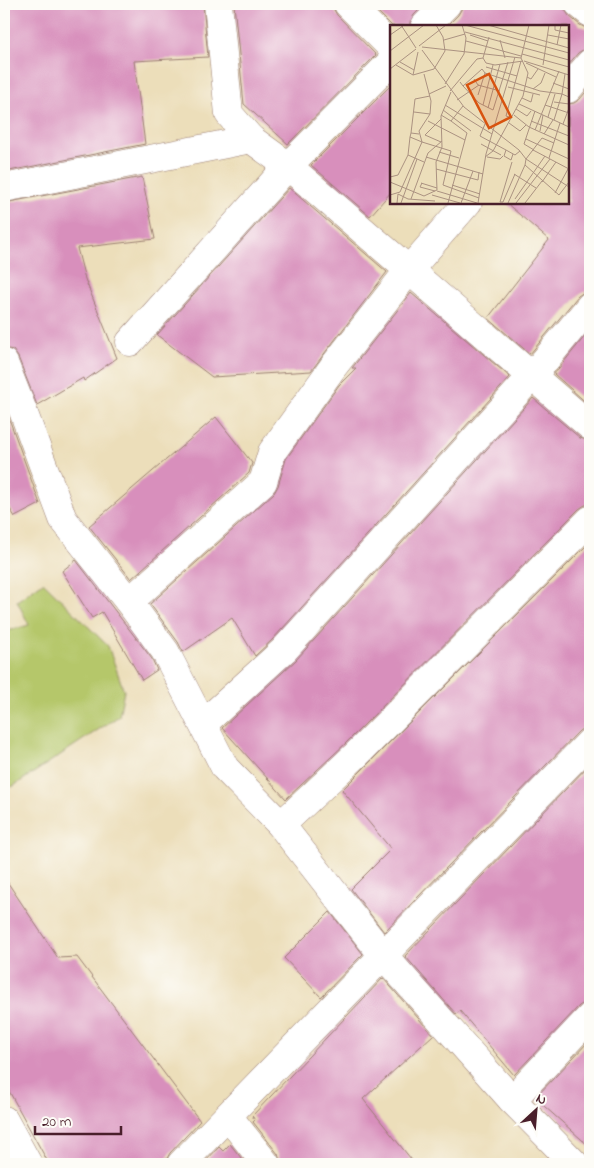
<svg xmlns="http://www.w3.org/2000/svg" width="594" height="1168" font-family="'Indie Flower',sans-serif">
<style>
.green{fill:#b5c76b;stroke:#80734b}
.building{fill:#d88fbc}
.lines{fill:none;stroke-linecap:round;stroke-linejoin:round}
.minor-casing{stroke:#9b7e72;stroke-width:29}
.minor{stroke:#fff;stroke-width:28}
.inset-road{fill:none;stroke:#ab9281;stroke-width:1}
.view{fill:#d8530f;fill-opacity:0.15;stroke:#d8530f;stroke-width:2.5}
.inset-edge{fill:none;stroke:#4a1f2b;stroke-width:2.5}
</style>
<rect width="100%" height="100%" fill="#fdfcf7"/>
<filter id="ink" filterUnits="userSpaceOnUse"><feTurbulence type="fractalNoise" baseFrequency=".02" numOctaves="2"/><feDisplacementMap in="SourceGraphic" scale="10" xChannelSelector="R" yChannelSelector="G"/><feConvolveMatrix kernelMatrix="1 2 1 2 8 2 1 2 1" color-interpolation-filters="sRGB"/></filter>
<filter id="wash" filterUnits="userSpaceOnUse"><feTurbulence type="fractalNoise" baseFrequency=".0096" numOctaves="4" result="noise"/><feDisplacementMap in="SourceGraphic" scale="20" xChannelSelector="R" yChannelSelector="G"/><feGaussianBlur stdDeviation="1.12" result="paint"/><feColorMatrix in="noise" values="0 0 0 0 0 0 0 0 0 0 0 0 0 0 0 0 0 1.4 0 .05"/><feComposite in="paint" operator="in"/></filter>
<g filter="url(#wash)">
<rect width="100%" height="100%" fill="#ecdeba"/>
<!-- green -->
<polygon class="green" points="43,582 108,646 124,691 119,716 12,787 4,779 4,632 29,625 17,601"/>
<g id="blocks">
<!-- building -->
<g class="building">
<polygon points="4,4 203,4 208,57 134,61 145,144 4,172"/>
<polygon points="234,4 333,4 333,8 337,15 376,55 288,144 244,104"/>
<polygon points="370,4 425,4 414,15 410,22 410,26 392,26"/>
<polygon points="462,4 561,4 569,16 580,25 590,30 590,48 584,49 578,53 568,65 568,26 447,26 458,15 462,8"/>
<polygon points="392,84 392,191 370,216 311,165"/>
<polygon points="590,87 590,291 584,292 578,296 530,354 488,318 549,240 505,202 568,202 568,104 574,103 580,99"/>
<polygon points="142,177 155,239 77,248 85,279 117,358 84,381 83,378 37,405 18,357 13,350 4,348 4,203"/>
<polygon points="289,188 387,272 311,371 212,377 157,335"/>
<polygon points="411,293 510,377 273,639 255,656 232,618 183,652 178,642 150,604 274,493 278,486 286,459 339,385 356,368 352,368"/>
<polygon points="590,330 590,406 554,374"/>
<polygon points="533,398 580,438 590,441 590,505 585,505 579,509 346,743 286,799 222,728 296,660"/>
<polygon points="4,405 40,504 15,517 4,499"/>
<polygon points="216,417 252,463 249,473 131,579 89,526"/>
<polygon points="590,542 590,727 585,727 579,731 384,932 351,889 391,849 342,790"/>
<polygon points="76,560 152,659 157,670 142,680 102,612 92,618 62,571"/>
<polygon points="590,764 590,1002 585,1002 579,1006 514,1075 460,1011 456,1014 405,956"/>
<polygon points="4,877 58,958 77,957 200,1121 170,1153 166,1160 166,1164 49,1164 4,1082"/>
<polygon points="330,912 363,954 321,997 284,958"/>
<polygon points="383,978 433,1035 363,1099 415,1164 281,1164 278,1154 253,1122 255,1120 252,1116"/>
<polygon points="590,1040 590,1147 535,1098"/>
<polygon points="230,1144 246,1164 203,1164 219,1147 223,1151"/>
</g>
</g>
</g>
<g filter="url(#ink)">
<use href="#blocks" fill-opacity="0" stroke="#9b7e72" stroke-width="1"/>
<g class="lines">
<defs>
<g id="minor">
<polyline points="218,4 229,114 251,139 288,166 590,426"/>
<polyline points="348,4 392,48"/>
<polyline points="579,4 590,13"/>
<polyline points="425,26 447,4"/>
<polyline points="568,89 590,63"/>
<polyline points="4,188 251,139"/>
<polyline points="130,342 288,166 392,61"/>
<polyline points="4,363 23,411 63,519 129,602 165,651 225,768 281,825 357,754 590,520"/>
<polyline points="129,602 263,482 272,452 333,367 409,270 468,202"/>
<polyline points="203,724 284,650 532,376 590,306"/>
<polyline points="281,825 383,955 512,1100"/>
<polyline points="228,1116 266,1164"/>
<polyline points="4,1120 28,1164"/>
<polyline points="181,1164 590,742"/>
<polyline points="575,1164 512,1100 590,1017"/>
</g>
</defs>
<!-- minor casing -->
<use href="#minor" class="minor-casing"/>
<!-- minor -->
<use href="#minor" class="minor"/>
</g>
</g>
<!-- overview -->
<g transform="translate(390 25)">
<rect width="179" height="179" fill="#ecdeba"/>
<path class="inset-road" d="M11,0L26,23M75,0L179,28M98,0L179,23M165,0V5L179,8M75,7L179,35M0,10L13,1M80,10L98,16M158,10L179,14M99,12L93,33L96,38L105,40L133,36M54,15L75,9M110,15L115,33M76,16L131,31M167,20L171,0M29,21L56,0M32,22L131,33M32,25L74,82L129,125L136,134L179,162M0,26L34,0M132,29L179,42M134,36L179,50M10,37L24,45M136,38L166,52M6,40L23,50L44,44L55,26L53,12L46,0M153,40L159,0M96,42L127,51M0,44L26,24M23,50L28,27M137,52L141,54L148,44M84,54L88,60L110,66M70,57L73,61L92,44L95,48L150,66L172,69L175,49M163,58L179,64M55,59L74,29L76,13L72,0M73,61L89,78L103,85L118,37M118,62L150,70M143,64L151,58L155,48M60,66L87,34L93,33M39,69L56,61M88,70L95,48M132,73L141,77L143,69M67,75L89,60M164,77L179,79M129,79L179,102M55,80L102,109M93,80L103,40M155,80L179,88M98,83L110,39M126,84L137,91L141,86M53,85L81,106M24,87L40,89M51,90L61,96L73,81M124,90L139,102L179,120M158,92L165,69M122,93L116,91L131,36M164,95L172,69L179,72M38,96L75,115L58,178M61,96L77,108L75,115M141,96L179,111M119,98L130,106L136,100M95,99L90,111L116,125M173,99L179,83M145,105L169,46M150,106L153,90M21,108L20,112L32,117L61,126L53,160L89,173M29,109L21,108L25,74L40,71M154,109L163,95M136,114L179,134M51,117L35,110L51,94M91,119L111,130M143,125L179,144M144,125L134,119L145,86M49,127L69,133M123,129L121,135L114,131L116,125L125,130L130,126M18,130L20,112M36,132L93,149M95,132L103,126L133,71L138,48L131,33L139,0M97,132L110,134L113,131M159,133L170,98M136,134L135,140L169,170L179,157M136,134L152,113L164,118M122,137L110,177H113L125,149M46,144L88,155L89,147M124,149L146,163M0,152L8,150L18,130L34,137M0,157L34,171L47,165L46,137L52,122L51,91L61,67M152,157L166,137M31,158L47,163M32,158L30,162L45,166M62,160L90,169M47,166L87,178M165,168L178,144M0,170L10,167L32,117L29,106L40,89L41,76L34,49M42,170L70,178M21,174L38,128L52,116M125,174L155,131M7,178L8,169L18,174L45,176M11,178L27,134M71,178L83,146M88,178L96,129L125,32M118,178L135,140M126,178L160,134M135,178L152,156"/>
<path class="view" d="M99,49L121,92L99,103L77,60Z"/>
<rect width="179" height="179" class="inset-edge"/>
</g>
<!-- margin -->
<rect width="594" height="1168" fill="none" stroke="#fdfcf7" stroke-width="20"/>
<!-- north arrow -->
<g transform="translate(536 1110) rotate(26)" stroke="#fdfcf7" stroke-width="4" paint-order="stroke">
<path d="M0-4L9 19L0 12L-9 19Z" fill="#4a1f2b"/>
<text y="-8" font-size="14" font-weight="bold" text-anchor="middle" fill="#4a1f2b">N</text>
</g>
<!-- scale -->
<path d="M35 1126v8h86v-8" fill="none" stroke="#4a1f2b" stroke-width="2.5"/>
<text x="42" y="1126" font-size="15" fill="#4a1f2b" stroke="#fdfcf7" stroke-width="4" paint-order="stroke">20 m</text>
</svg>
